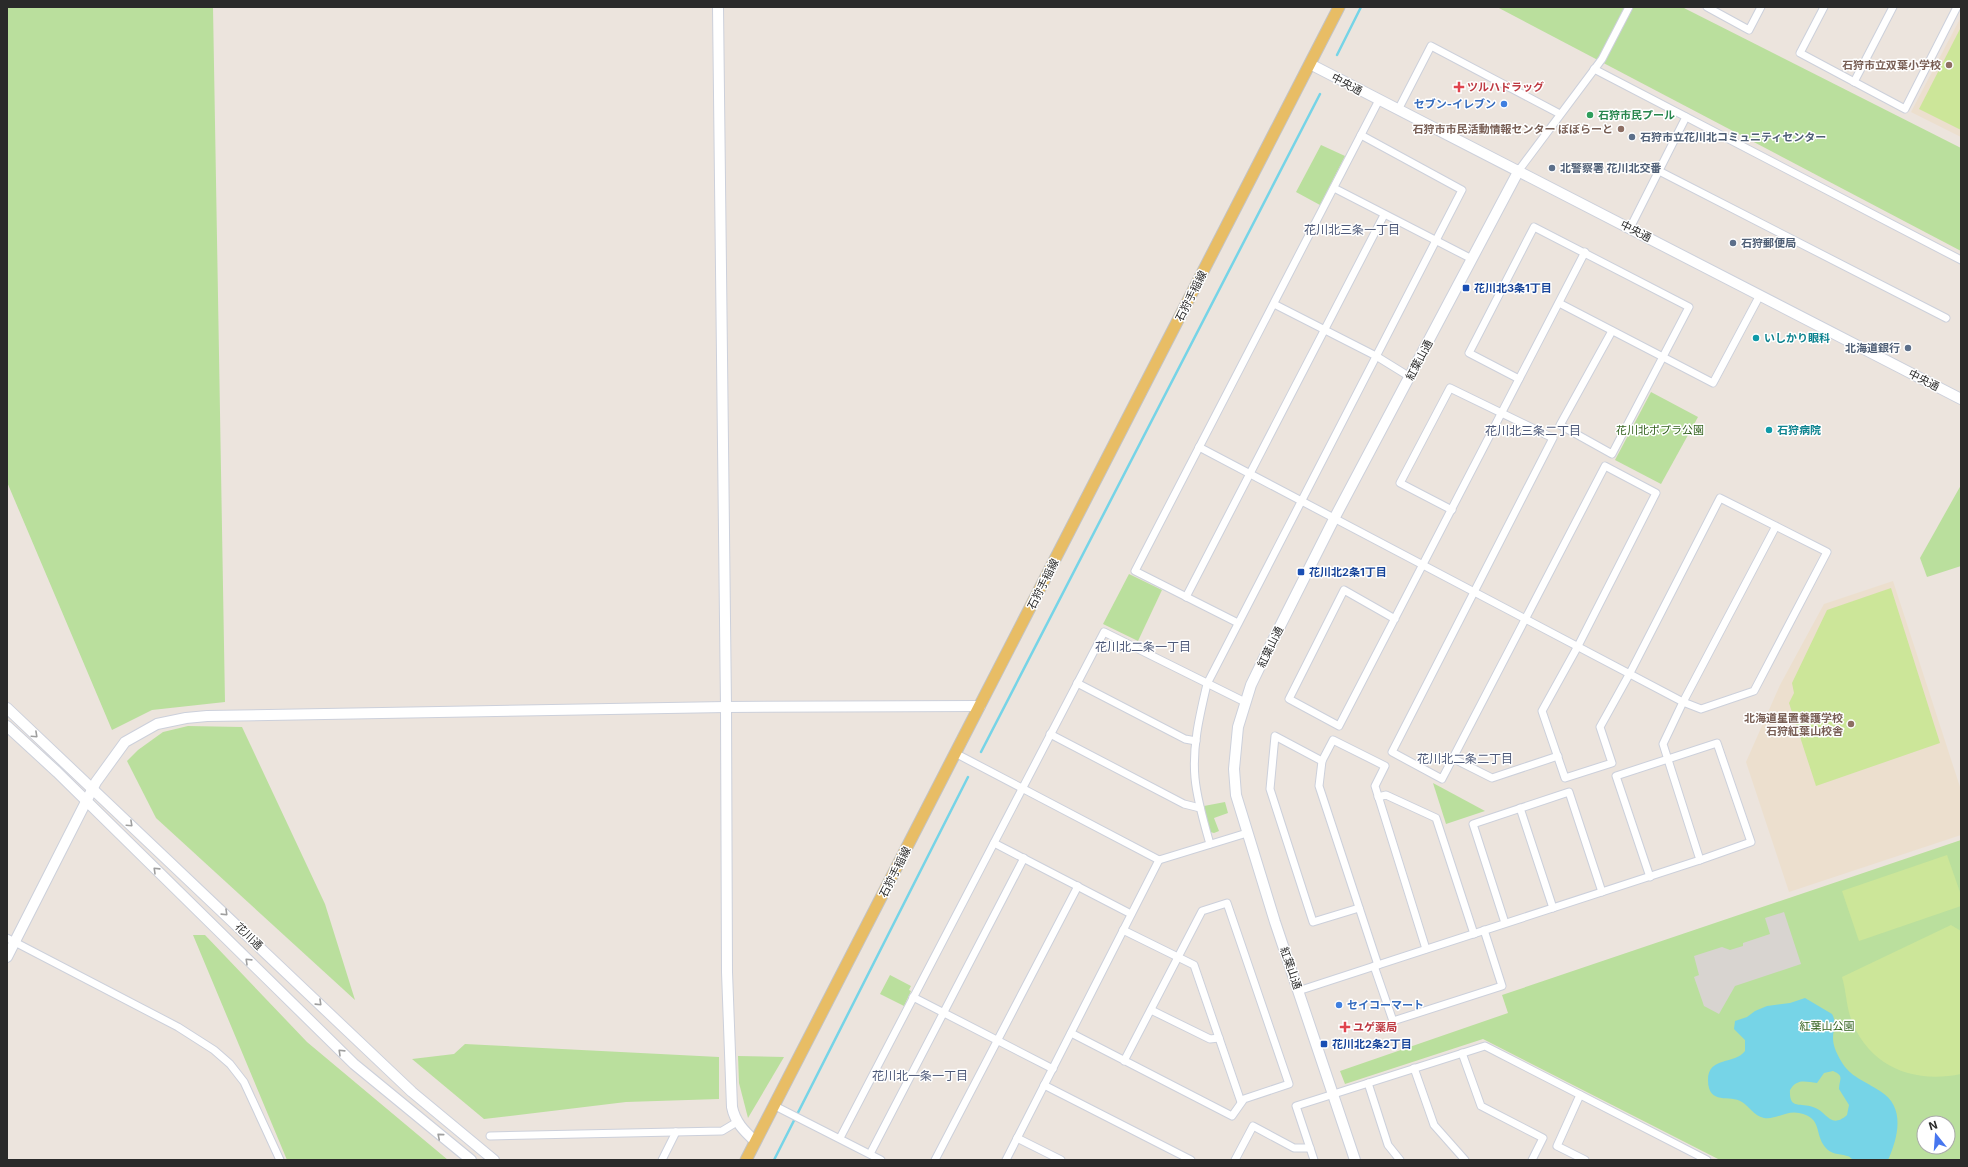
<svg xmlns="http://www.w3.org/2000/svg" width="1968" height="1167" font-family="Inter,'Noto Sans JP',sans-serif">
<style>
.education{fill:#ecdfce}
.green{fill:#badf9d;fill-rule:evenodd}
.pitch{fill:#cce699}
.plaza{fill:#d8d4d0}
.water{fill:#76d4e7;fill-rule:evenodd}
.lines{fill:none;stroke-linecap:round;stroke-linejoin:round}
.stream{stroke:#76d4e7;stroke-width:2.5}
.street-casing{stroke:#ccd0db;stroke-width:9}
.secondary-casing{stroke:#ccd0db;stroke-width:12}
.primary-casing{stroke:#c3c3c3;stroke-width:13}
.street{stroke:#fff;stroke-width:7}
.secondary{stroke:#fff;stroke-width:10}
.primary{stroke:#e8bd65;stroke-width:11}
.oneway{stroke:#9f9f9f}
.education-dot{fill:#8d6e63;stroke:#fff;stroke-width:1.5}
.health-dot{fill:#e0444e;stroke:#fff;stroke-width:1.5}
.shop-dot{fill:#3f7fe0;stroke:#fff;stroke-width:1.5}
.leisure-dot{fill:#2e9e5b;stroke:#fff;stroke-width:1.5}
.service-dot{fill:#5c6f8a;stroke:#fff;stroke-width:1.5}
.transit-dot{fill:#1a4fb4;stroke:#fff;stroke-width:1.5}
.culture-dot{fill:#0f9aa8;stroke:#fff;stroke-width:1.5}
.labels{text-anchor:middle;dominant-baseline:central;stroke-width:3;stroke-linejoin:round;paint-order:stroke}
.education-label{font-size:11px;font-weight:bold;fill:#785e54;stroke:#fff;text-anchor:end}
.street-label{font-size:11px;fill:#2a2a2a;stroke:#fff}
.health-label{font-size:11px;font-weight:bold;fill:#be3a42;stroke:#fff;text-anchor:start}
.shop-label{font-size:11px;font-weight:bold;fill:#366cbe;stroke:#fff;text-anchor:end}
.leisure-label{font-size:11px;font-weight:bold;fill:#27864d;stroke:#fff;text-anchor:start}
.service-label{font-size:11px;font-weight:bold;fill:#4e5e75;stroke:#fff;text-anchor:start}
.transit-label{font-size:11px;font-weight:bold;fill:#164399;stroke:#fff;text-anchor:start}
.culture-label{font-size:11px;font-weight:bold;fill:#0d838f;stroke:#fff;text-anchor:start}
.park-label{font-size:11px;fill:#33631e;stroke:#fff}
.neighbourhood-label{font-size:12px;fill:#4d5979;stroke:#fff}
</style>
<rect width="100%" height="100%" fill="#ece4dd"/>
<!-- education -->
<g class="education">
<polygon points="1961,17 1961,137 1911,112"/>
<polygon points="1893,581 1961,790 1961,835 1789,892 1746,762 1780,685 1824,604"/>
</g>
<!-- green -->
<g class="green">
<polygon points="7,7 213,7 225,702 152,710 112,730 7,482"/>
<polygon points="1497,7 1682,7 1961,148 1961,251"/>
<polygon points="1321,145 1345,156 1320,205 1296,192"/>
<polygon points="1651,392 1698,417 1661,484 1615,460"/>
<polygon points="1961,485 1961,566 1927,577 1920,558"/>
<polygon points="1129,574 1162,590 1138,641 1103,624"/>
<polygon points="188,726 242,727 325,904 355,1000 156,818 127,761 138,750 163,732"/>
<polygon points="1433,783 1485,811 1446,824"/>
<polygon points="1225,802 1228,813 1214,818 1219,831 1214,833 1210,832 1204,806"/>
<path d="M1961,840V1160H1720L1483,1039L1345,1084L1340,1071L1508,1013L1502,995ZM1924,1123H1948V1147H1924Z"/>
<polygon points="193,935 205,935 307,1042 448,1160 287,1160"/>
<polygon points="890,975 911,986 909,990 911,991 904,1006 880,994"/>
<polygon points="465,1044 719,1057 719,1099 626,1102 484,1119 412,1059 454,1054"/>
<polygon points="738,1056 784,1057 748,1118 739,1083"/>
</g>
<!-- pitch -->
<g class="pitch">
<polygon points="1961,27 1961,130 1919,109"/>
<polygon points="1891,588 1940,743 1816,786 1789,703 1794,693 1792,683 1827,610"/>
<polygon points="1947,855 1961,895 1961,906 1859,941 1842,891"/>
<path d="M1951,925L1961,931V1074C1912,1084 1867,1066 1850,1016C1846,1003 1846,990 1842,977Z"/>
</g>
<!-- plaza -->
<polygon class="plaza" points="1784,912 1801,964 1735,986 1719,1014 1704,1006 1694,977 1699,975 1694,956 1722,947 1730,950 1743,946 1743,943 1770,934 1765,918"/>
<!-- water -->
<path class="water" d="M1805,998L1832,1014C1837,1023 1833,1029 1833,1038C1833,1046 1837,1054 1841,1061C1850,1077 1865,1081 1880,1091C1906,1107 1898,1137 1888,1160C1878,1160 1864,1162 1854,1160C1851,1159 1850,1156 1847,1156C1838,1153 1831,1155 1825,1147C1814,1133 1823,1118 1799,1113C1787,1110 1776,1120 1764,1118C1753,1115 1750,1107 1742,1102C1730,1094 1708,1106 1708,1080C1708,1056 1735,1065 1745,1051V1040L1734,1029L1735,1021L1747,1017L1755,1011L1767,1006L1790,1003ZM1833,1071C1845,1076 1839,1079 1839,1089L1849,1105L1847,1115C1830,1130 1827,1111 1813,1107C1800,1102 1789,1110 1790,1090C1797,1078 1806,1082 1817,1083L1824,1073Z"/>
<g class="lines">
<!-- stream -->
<g class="stream">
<polyline points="1337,55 1361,7"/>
<polyline points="981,752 1320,94"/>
<polyline points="774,1160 968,777"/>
</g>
<defs>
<g id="street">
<polyline points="1707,7 1749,30 1761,7"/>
<polyline points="1824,7 1800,53 1905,109 1957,7"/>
<polyline points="1594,69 1961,260"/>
<polyline points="1854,82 1893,7"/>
<polyline points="1398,110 1431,46 1560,114"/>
<polyline points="1519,170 1602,59 1629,7"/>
<polyline points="1659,171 1946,318"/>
<polyline points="1334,188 1472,259"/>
<polyline points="1630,228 1686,117"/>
<polyline points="1559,303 1713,383 1760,295"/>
<polyline points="1274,304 1376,356 1410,377"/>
<polyline points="1519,379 1469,353 1534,227 1689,307 1612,454 1560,425 1612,331"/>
<polyline points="1199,447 1683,702 1663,744 1700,860 1298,991"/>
<polyline points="1452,510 1400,483 1450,388 1553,438 1392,752 1442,779 1605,466 1656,493 1578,646 1542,711 1565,778 1612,763 1600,727 1630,673 1720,498 1827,552 1754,691 1701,709 1683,702 1776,526"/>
<polyline points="1186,597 1384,215"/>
<polyline points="1395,619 1344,590 1289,699 1339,726 1585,252"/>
<polyline points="1238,623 1135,571 1379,100"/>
<polyline points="1077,683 1185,739 1196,741"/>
<polyline points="1050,734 1184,804 1200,808"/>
<polyline points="955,753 1159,860 1247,833"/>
<polyline points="1452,758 1492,778 1558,756"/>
<polyline points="1322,761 1275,736 1270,789 1313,922 1359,908"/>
<polyline points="1378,797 1386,795 1436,818 1474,934"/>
<polyline points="1520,808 1553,908"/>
<polyline points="994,843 1131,914"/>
<path d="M1210,844C1204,823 1197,800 1195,778C1192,746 1200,714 1207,684L1462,190L1361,135"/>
<polyline points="1650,877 1616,776 1717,743 1751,842 1700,860"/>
<polyline points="1505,923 1473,824 1569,792 1602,892"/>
<polyline points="1123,930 1194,965 1241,1102"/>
<polyline points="7,938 178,1027 214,1050 230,1064 244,1082 280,1160"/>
<polyline points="1378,965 1319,786 1322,761 1333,740 1385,766 1375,786 1426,949"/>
<polyline points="1374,966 1393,1021 1502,986 1484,930"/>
<polyline points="913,997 1053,1069"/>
<polyline points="1151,1010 1210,1039 1219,1038"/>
<polyline points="1071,1033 1232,1116 1244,1099 1289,1084 1227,903 1202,911 1124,1061"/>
<polyline points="1462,1053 1481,1106 1543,1138 1532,1160"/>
<polyline points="1414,1068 1434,1125 1465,1160"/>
<polyline points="1368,1083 1388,1145 1400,1160"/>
<polyline points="1044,1085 1191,1160"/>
<polyline points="1580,1095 1557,1146 1585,1160"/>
<polyline points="775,1106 881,1160"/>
<polyline points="490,1136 722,1131 737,1122"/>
<polyline points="840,1138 1104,632 1245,702"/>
<polyline points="1017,1138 1061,1160"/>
<polyline points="870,1154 1024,858"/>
<polyline points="662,1160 676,1132"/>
<polyline points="935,1160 1078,886"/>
<polyline points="1006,1160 1159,860"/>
<polyline points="1235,1160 1253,1126 1294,1148 1310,1148"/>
<polyline points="1314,1160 1296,1106 1485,1046 1707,1160"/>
</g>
<g id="secondary">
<path d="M718,7L726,707L727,972L732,1107C735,1122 744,1131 755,1141"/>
<polyline points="1310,64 1961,399"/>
<polyline points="7,708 412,1092 494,1160"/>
<polyline points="7,726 57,772 354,1064 471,1160"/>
<polyline points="7,957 96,782 125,742 157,724 186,718 207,716 726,707 980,706"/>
<polyline points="1355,1160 1275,922 1236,795 1234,769 1238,727 1251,685 1265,656 1335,517 1519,170"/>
</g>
<polyline id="primary" points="746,1160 1339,7"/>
</defs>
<!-- street casing -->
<use href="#street" class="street-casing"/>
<!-- secondary casing -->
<use href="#secondary" class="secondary-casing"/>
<!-- primary casing -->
<use href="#primary" class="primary-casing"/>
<!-- street -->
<use href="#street" class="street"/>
<!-- secondary -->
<use href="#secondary" class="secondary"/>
<!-- primary -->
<use href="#primary" class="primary"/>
</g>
<!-- one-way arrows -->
<defs><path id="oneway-chevron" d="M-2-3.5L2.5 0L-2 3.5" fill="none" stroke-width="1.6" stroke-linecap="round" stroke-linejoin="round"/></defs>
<g class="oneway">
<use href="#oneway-chevron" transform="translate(35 735) rotate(43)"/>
<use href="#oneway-chevron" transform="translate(130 824) rotate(43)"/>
<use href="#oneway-chevron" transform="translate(156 870) rotate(-136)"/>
<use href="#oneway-chevron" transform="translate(225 913) rotate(44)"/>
<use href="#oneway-chevron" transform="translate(248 961) rotate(-136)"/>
<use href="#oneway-chevron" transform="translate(319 1003) rotate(44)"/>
<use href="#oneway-chevron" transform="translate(341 1052) rotate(-136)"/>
<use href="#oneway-chevron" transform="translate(440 1136) rotate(-140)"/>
</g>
<!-- markers -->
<g class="education-dot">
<circle cx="1949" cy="65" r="4"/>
<circle cx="1621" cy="129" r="4"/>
<circle cx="1851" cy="724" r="4"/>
</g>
<g class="health-dot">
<path d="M1457 81h4v4h4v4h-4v4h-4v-4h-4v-4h4z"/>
<path d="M1343 1021h4v4h4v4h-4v4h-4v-4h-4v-4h4z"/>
</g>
<g class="shop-dot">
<circle cx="1504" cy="104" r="4"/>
<circle cx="1339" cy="1005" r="4"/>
</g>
<circle class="leisure-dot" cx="1590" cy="115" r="4"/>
<g class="service-dot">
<circle cx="1632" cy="137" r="4"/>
<circle cx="1552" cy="168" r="4"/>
<circle cx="1733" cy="243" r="4"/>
<circle cx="1908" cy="348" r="4"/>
</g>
<g class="transit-dot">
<rect x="1462" y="284" width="8" height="8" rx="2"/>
<rect x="1297" y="568" width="8" height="8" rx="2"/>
<rect x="1320" y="1040" width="8" height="8" rx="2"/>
</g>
<g class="culture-dot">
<circle cx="1756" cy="338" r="4"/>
<circle cx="1769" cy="430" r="4"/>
</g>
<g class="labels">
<!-- education labels -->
<g class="education-label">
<text x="1941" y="65">石狩市立双葉小学校</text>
<text x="1613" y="129">石狩市市民活動情報センター ぽぽらーと</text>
<text x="1843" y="718">北海道星置養護学校<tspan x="1843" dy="13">石狩紅葉山校舎</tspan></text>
</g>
<!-- street labels -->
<g class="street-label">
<text transform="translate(1347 84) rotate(28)">中央通</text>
<text transform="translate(1636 231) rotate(27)">中央通</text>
<text transform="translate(1191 296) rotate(-63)">石狩手稲線</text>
<text transform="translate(1419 360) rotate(-62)">紅葉山通</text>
<text transform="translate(1924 380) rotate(27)">中央通</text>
<text transform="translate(1043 584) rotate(-63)">石狩手稲線</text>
<text transform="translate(1270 647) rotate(-64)">紅葉山通</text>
<text transform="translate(895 872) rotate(-63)">石狩手稲線</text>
<text transform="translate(249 936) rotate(44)">花川通</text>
<text transform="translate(1291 968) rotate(71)">紅葉山通</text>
</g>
<!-- health labels -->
<g class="health-label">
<text x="1467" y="87">ツルハドラッグ</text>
<text x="1353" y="1027">ユゲ薬局</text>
</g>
<!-- shop labels -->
<g class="shop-label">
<text x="1496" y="104">セブン-イレブン</text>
<text x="1347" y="1005" text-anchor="start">セイコーマート</text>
</g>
<!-- leisure labels -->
<g class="leisure-label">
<text x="1598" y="115">石狩市民プール</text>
</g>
<!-- service labels -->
<g class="service-label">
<text x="1640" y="137">石狩市立花川北コミュニティセンター</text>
<text x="1560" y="168">北警察署 花川北交番</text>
<text x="1741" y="243">石狩郵便局</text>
<text x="1900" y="348" text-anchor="end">北海道銀行</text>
</g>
<!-- transit labels -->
<g class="transit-label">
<text x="1474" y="288">花川北3条1丁目</text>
<text x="1309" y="572">花川北2条1丁目</text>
<text x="1332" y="1044">花川北2条2丁目</text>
</g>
<!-- culture labels -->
<g class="culture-label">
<text x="1764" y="338">いしかり眼科</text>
<text x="1777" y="430">石狩病院</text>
</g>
<!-- park labels -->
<g class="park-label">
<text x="1660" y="430">花川北ポプラ公園</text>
<text x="1827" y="1026">紅葉山公園</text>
</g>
<!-- neighbourhood labels -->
<g class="neighbourhood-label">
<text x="1352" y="229">花川北三条一丁目</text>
<text x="1533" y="430">花川北三条二丁目</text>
<text x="1143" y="646">花川北二条一丁目</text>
<text x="1465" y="758">花川北二条二丁目</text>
<text x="920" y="1075">花川北一条一丁目</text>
</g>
</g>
<!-- border -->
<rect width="1968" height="1167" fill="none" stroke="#2a2a2a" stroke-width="16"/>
<!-- north arrow -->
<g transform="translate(1936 1135) rotate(343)"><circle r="19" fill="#ffffff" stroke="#aaaaaa"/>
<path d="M0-3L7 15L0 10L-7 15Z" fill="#4776ef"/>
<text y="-6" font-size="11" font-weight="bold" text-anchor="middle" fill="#2a2a2a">N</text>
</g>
</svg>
